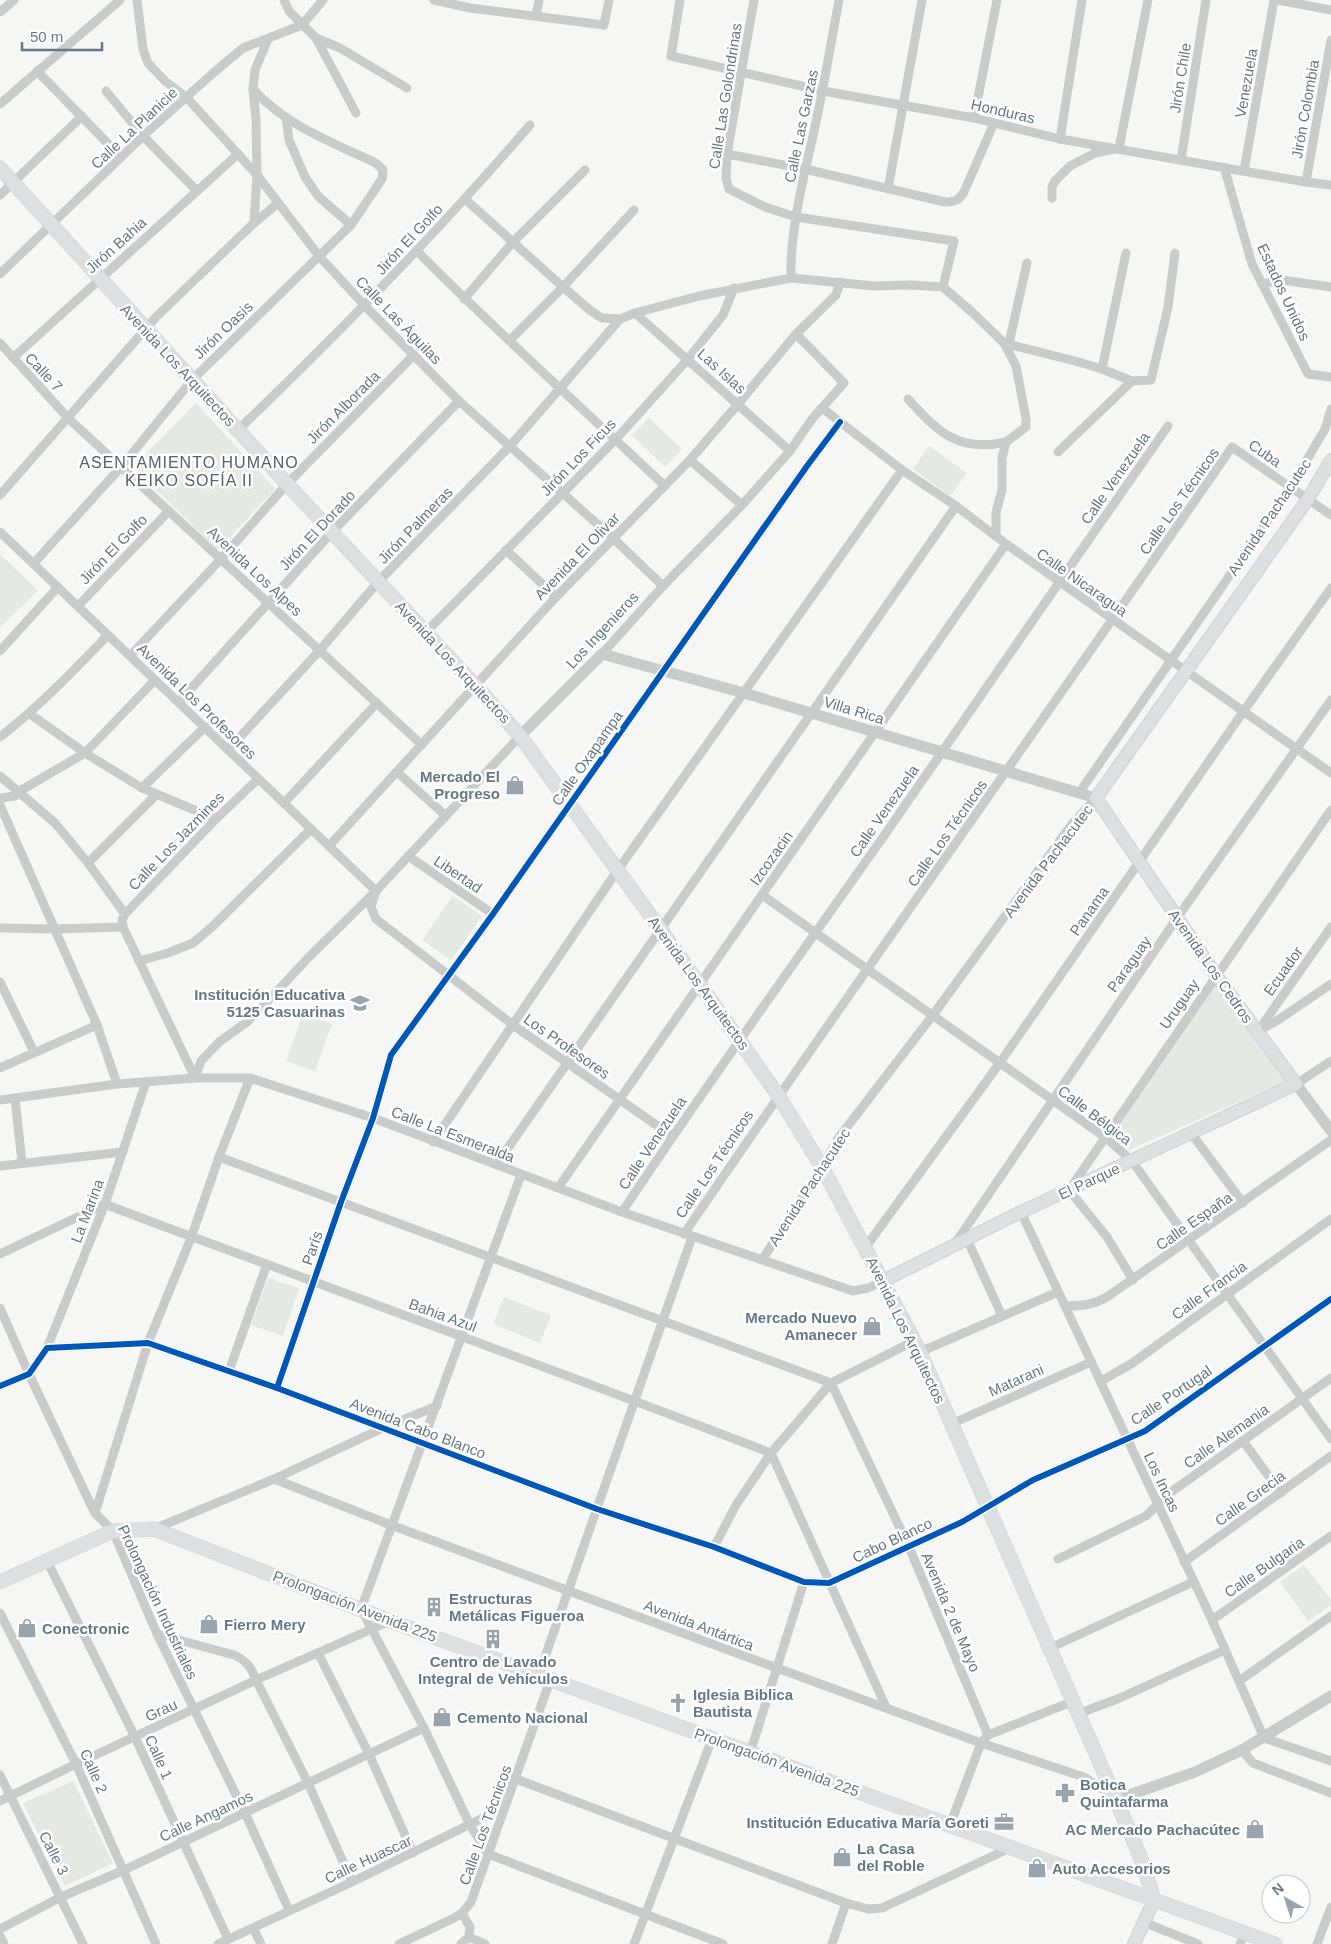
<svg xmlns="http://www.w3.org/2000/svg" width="1331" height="1944" font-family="Arial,sans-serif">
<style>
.green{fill:#e6e8e3}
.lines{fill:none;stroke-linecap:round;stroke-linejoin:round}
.secondary-casing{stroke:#d2d3d4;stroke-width:14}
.primary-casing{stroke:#d3d3d3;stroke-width:15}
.minor{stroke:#cacccc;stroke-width:9}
.tertiary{stroke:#cacccc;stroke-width:11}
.secondary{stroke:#dedfe0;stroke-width:12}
.primary{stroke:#dedfe0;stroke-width:14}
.cycleway-casing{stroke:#fff;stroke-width:9}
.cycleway{stroke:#0057b8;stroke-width:6}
.labels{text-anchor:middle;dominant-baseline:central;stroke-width:5;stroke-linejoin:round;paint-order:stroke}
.street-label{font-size:15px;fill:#677884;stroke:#fff}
.poi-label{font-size:15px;font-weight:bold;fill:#677884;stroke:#fff;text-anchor:start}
.neighbourhood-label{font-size:16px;letter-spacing:1px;fill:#546169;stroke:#fff}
</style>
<rect width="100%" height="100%" fill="#f6f6f5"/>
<!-- green -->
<g class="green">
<polygon points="196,403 275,489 218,550 133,467"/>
<polygon points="649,418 682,449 665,467 632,435"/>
<polygon points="929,446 967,473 950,496 913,469"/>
<polygon points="0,554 38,591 0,627"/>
<polygon points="453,896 482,916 451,960 422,940"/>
<polygon points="1217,982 1286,1081 1129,1150 1111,1134"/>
<polygon points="303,1014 332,1024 315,1071 286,1061"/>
<polygon points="268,1278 299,1288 283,1336 251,1325"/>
<polygon points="504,1297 551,1315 540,1343 493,1324"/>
<polygon points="1304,1565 1331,1600 1331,1605 1308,1621 1280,1582"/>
<polygon points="73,1781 113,1863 65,1886 23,1803"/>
</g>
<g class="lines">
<defs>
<g id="secondary">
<polyline points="883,1281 1021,1212 1296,1084 1216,975 1096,798 1308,499 1331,460"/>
<polyline points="1134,1944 1154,1900"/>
</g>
<g id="primary">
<polyline points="0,168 287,484 475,685 520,736 661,930 778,1095 822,1167 920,1352 1114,1795 1142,1861 1154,1900"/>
<polyline points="0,1582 113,1531 154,1529 390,1621 1275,1944"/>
</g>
</defs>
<!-- secondary casing -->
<use href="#secondary" class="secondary-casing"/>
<!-- primary casing -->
<use href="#primary" class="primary-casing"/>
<!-- minor -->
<g class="minor">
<polyline points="137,0 143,49 148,63 165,81 187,98 238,154 257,175 319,256 365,306 459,401 613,538 663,586"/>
<polyline points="284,0 289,11 316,38 356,113"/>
<polyline points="434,0 470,8 604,25 609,0"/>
<polyline points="680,0 671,56 823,91 974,118 1060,139 1306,182 1331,185"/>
<polyline points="754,0 727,154 726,178 729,189 765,207 796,217 954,241 943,287"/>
<polyline points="1278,0 1331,10"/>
<polyline points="0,12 14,0"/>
<polyline points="536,16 539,0"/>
<polyline points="316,38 340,48 407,88"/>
<polyline points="37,71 121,157"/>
<polyline points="106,91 143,136 197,191"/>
<polyline points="0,104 120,0"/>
<polyline points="286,117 289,140 305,177 318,196 351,225"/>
<polyline points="974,118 997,0"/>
<polyline points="1060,139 1082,0"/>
<path d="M727,154L805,169L945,202C955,202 959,200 964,192L994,123"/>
<polyline points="1181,160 1206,0"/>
<polyline points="1224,167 1252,264 1308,374 1331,377"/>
<polyline points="1244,171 1274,0"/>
<polyline points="1306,182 1331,40"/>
<polyline points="888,189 922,0"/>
<polyline points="0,195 82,116"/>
<polyline points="1052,198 1052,187 1055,181 1070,166 1095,153 1119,148 1148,0"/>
<path d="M465,199L563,287L591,311L602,318L620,319L635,313L699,296L791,278C790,227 804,177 815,127C824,85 831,43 839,0"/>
<polyline points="254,223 257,175 256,119 253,89 255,70 268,39"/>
<path d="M417,251C497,332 582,408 665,486"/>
<polyline points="0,274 143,136 212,74 243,48 302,25 323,0"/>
<polyline points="791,278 874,286 911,285 943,287 973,313 1004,343 1016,366 1026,419 1026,427 1006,442 1002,458 1002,490 996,512 996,536"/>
<polyline points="1262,284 1282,280 1331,287"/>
<polyline points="464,299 513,242 585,170"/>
<polyline points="635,313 790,451"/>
<polyline points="510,340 563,287 634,210"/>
<polyline points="0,343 68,418 422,745"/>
<polyline points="1004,343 1075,361 1102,369 1132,381 1151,380 1168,307 1175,253"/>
<polyline points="1009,343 1027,263"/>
<polyline points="13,358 238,154"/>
<polyline points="1102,369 1126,253"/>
<path d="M908,399C938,432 959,453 1006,442"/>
<polyline points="822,408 902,470 956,506 1006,544 1331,773"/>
<path d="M238,430C340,332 438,232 530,125"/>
<polyline points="1058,452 1132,381"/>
<polyline points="690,460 742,505"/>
<polyline points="0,495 156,317 254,223 278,203"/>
<polyline points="0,532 376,891"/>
<polyline points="506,550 556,597"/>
<path d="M34,563L121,467L192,380L351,225L382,179L383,170L376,163C333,143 285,125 253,89"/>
<polyline points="78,606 169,511"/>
<polyline points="426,632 616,439 688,359 723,315 734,288"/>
<polyline points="0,651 58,587"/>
<polyline points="602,654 663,586 742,505 790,451 812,419 844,383 796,334"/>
<polyline points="130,656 221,559 287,484 414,355"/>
<polyline points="179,702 332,532 459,401"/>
<polyline points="30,714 85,753 142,788 216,819"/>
<path d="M0,737C40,706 73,671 108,635"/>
<polyline points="228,750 320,650 378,582 510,446 620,319"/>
<polyline points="397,772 446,816"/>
<polyline points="0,776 55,823 88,863 125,914"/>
<polyline points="142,788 205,727"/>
<polyline points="1079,793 1291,487 1325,429 1331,409"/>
<polyline points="0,798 15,796 18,792 85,753 155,680"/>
<polyline points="284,803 377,703"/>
<polyline points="0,805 97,1025 117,1084"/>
<polyline points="329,846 556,597 690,460 738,404 796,334 836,295 840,282"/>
<polyline points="408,856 493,914"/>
<polyline points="88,863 156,795"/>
<polyline points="375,893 371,907 376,919 513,1025 672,1136"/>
<polyline points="762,895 1105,1137 1132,1161 1331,1439"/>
<polyline points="0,928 54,929 123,927"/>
<polyline points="139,961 168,953 193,943 213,926 311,829"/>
<polyline points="0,982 34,1052"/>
<polyline points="1260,1030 1278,1020 1331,984"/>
<polyline points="1258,1031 1331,927"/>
<polyline points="0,1068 97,1025"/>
<polyline points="195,1078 201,1061 219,1042 247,1022 265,1004 310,956 376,891 520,736"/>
<polyline points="195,1078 123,927 122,920 125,914 216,819 258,779"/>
<polyline points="1296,1084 1331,1061"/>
<polyline points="15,1098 22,1163"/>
<polyline points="0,1100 117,1084 195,1078 250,1078 373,1118 622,1212 853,1291 868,1288 883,1281"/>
<polyline points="1191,1133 1243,1203"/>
<polyline points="433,1142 617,871 902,470"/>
<polyline points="219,1157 831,1383"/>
<polyline points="496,1165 956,506"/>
<polyline points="0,1166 123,1152"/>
<polyline points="521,1175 361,1609 424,1728 470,1825 488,1854 723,1944"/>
<polyline points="558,1188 1006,544"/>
<path d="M622,1212C707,1084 797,959 886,833C980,698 1073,561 1168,426"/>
<polyline points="1021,1212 1212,1620 1264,1738 1331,1761"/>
<path d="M684,1234C864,970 1051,710 1232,447L1331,515"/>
<polyline points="967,1239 1002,1316"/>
<polyline points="954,1245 1177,918 1331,700"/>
<polyline points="865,1248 999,1064 1243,712 1331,588"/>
<path d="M0,1254L105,1204C171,1230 238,1253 304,1278C460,1336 616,1393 771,1453L886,1707"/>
<polyline points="762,1260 822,1167 837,1140 933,1015 1072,824 1096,798"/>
<polyline points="1133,1280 1107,1237 1069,1190 1331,810"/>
<path d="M1065,1306C1081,1306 1093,1305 1107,1297L1331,1140"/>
<polyline points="0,1308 29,1374 91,1505 95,1513 113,1531 157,1634 245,1813 289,1910"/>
<polyline points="47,1348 105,1204 146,1082"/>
<polyline points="920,1352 1058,1292"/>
<polyline points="229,1371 267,1264"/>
<polyline points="1101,1381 1131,1364 1331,1219"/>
<polyline points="831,1383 909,1547 988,1735 981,1743 950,1825"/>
<polyline points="0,1386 29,1374 47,1348 148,1343 277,1388 597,1509 714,1547 804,1582 829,1583 962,1522 1033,1480 1145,1431 1331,1299"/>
<polyline points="277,1388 341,1202 373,1118 391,1055 493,914 807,466 840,422"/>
<polyline points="951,1424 1091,1362"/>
<polyline points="1243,1441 1281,1493"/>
<polyline points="274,1479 391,1525 777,1668 981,1743 1084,1777 1105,1791 1114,1795"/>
<polyline points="95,1513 148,1343 191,1238 219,1157 250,1078"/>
<polyline points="154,1529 274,1479 383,1428 437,1406"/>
<polyline points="714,1547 736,1505 771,1453 831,1383 914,1341"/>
<polyline points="1058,1559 1146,1516 1167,1495 1331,1378"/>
<polyline points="47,1561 135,1737 228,1939"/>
<polyline points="1184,1562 1331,1456"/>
<polyline points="0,1613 76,1764 156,1944"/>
<polyline points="1212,1620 1331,1536"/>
<path d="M157,1634L234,1655C247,1661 251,1667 256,1680L308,1783L352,1882"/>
<polyline points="1050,1648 1193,1582"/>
<polyline points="318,1653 369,1754 413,1853"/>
<polyline points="539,1674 692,1237"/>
<polyline points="1239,1681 1331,1616"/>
<polyline points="1080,1713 1120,1698 1225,1650"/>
<polyline points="988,1735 1074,1701"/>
<polyline points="1242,1750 1253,1763 1331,1793"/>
<polyline points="750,1753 804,1582"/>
<polyline points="0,1775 83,1944"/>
<polyline points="0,1801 76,1764 256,1680 390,1621"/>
<polyline points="462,1913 470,1927 469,1937"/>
<polyline points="1143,1922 1198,1944"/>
<polyline points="253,1928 261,1944"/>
<polyline points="0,1929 61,1897 122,1871 424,1728"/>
<polyline points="0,1936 4,1944"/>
<polyline points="218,1944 352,1882 485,1817 516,1779 846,1903 868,1909 882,1908 1010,1848"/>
<polyline points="399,1944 454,1918 462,1913 471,1902 551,1678"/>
<polyline points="461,1944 469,1937 485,1944"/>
<polyline points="634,1944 712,1739"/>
<polyline points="832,1944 846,1903"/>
<polyline points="1240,1944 1245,1933"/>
<polyline points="1317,1944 1331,1907"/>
</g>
<!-- tertiary -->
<g class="tertiary">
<polyline points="520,736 602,654 744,693 1096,798"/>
<polyline points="1296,1084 1331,1131"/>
<polyline points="1114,1795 1132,1794 1195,1772 1242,1750 1331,1696"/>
</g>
<!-- secondary -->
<use href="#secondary" class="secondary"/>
<!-- primary -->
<use href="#primary" class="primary"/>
<defs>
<g id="cycleway">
<polyline points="0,1386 29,1374 47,1348 148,1343 277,1388 597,1509 714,1547 804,1582 829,1583 962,1522 1033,1480 1145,1431 1331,1299"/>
<polyline points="277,1388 341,1202 373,1118 391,1055 493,914 807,466 840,422"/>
</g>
</defs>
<!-- cycleway casing -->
<use href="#cycleway" class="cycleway-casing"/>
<!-- cycleway -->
<use href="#cycleway" class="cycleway"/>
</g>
<!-- icons -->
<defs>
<symbol id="shop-bare" viewBox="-9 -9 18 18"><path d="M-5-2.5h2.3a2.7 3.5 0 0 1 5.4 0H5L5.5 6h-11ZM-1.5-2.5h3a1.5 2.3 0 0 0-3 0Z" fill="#99a4ac" stroke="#fff" stroke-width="2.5" paint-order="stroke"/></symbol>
<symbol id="school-bare" viewBox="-9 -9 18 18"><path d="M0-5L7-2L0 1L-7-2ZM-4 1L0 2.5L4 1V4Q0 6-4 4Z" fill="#99a4ac" stroke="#fff" stroke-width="2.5" paint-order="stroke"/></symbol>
<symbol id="building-bare" viewBox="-9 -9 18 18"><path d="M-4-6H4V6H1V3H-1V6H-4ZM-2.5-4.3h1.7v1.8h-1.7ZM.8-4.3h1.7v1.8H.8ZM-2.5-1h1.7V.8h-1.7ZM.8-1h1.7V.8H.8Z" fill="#99a4ac" stroke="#fff" stroke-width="2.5" paint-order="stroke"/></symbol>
<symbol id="church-bare" viewBox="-9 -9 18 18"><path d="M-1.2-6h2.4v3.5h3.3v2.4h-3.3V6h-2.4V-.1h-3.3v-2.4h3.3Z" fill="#99a4ac" stroke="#fff" stroke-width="2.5" paint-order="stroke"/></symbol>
<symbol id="pharmacy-bare" viewBox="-9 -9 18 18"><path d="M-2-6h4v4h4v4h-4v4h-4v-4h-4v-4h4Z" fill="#99a4ac" stroke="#fff" stroke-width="2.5" paint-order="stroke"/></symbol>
<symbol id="office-bare" viewBox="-9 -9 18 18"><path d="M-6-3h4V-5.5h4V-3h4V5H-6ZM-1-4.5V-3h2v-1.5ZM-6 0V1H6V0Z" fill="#99a4ac" stroke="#fff" stroke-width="2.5" paint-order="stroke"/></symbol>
</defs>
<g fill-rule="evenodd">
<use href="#shop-bare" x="501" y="771" width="28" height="28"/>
<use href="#school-bare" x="346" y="989" width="28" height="28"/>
<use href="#shop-bare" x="858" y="1312" width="28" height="28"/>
<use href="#building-bare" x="420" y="1593" width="28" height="28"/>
<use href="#shop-bare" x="195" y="1610" width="28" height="28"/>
<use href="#shop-bare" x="13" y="1614" width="28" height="28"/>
<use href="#building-bare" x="479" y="1625" width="28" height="28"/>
<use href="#church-bare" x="664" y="1689" width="28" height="28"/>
<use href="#shop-bare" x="428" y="1703" width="28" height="28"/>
<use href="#pharmacy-bare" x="1051" y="1779" width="28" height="28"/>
<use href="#office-bare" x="990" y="1808" width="28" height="28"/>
<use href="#shop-bare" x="1241" y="1815" width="28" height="28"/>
<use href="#shop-bare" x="828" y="1843" width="28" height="28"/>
<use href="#shop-bare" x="1023" y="1854" width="28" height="28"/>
</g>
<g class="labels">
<!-- street labels -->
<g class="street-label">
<text transform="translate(1180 78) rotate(-81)">Jirón Chile</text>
<text transform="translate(1246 83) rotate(-80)">Venezuela</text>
<text transform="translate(725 96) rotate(-81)">Calle Las Golondrinas</text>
<text transform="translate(1305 109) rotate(-80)">Jirón Colombia</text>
<text transform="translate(1003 111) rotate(13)">Honduras</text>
<text transform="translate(801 126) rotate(-78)">Calle Las Garzas</text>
<text transform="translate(134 128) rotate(-43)">Calle La Planicie</text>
<text transform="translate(409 239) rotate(-47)">Jirón El Golfo</text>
<text transform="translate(116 245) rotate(-42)">Jirón Bahia</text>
<text transform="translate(1284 292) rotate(65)">Estados Unidos</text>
<text transform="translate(399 320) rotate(46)">Calle Las Águilas</text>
<text transform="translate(223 330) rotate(-44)">Jirón Oasis</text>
<text transform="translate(178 365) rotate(47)">Avenida Los Arquitectos</text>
<text transform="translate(722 371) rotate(42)">Las Islas</text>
<text transform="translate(44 372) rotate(47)">Calle 7</text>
<text transform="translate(343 407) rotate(-45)">Jirón Alborada</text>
<text transform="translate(1265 453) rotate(35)">Cuba</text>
<text transform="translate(578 457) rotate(-46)">Jirón Los Ficus</text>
<text transform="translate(1115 478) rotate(-55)">Calle Venezuela</text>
<text transform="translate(1179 501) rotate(-55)">Calle Los Técnicos</text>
<text transform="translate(1269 517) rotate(-56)">Avenida Pachacutec</text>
<text transform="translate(415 525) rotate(-46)">Jirón Palmeras</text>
<text transform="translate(317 530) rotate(-47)">Jirón El Dorado</text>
<text transform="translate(113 549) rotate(-46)">Jirón El Golfo</text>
<text transform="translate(577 556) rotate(-46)">Avenida El Olivar</text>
<text transform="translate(255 571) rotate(43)">Avenida Los Alpes</text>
<text transform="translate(1082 582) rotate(35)">Calle Nicaragua</text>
<text transform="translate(602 630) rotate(-47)">Los Ingenieros</text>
<text transform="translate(453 662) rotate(47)">Avenida Los Arquitectos</text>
<text transform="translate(197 701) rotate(44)">Avenida Los Profesores</text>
<text transform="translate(854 710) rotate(17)">Villa Rica</text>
<text transform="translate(587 758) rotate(-55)">Calle Oxapampa</text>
<text transform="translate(884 811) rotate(-55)">Calle Venezuela</text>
<text transform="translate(947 833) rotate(-55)">Calle Los Técnicos</text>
<text transform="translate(176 841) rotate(-46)">Calle Los Jazmines</text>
<text transform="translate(771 858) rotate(-55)">Izcozacin</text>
<text transform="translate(1048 861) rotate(-53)">Avenida Pachacutec</text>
<text transform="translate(458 874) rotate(34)">Libertad</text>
<text transform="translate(1089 911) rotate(-55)">Panama</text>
<text transform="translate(1129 964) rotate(-55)">Paraguay</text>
<text transform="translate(1211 966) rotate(55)">Avenida Los Cedros</text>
<text transform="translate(1283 971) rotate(-55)">Ecuador</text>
<text transform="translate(699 983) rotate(54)">Avenida Los Arquitectos</text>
<text transform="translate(1179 1004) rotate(-55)">Uruguay</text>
<text transform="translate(567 1046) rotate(35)">Los Profesores</text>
<text transform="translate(1095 1115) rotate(37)">Calle Bélgica</text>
<text transform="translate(453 1134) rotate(21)">Calle La Esmeralda</text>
<text transform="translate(652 1143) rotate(-56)">Calle Venezuela</text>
<text transform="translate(714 1164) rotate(-56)">Calle Los Técnicos</text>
<text transform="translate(1089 1181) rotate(-25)">El Parque</text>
<text transform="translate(809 1187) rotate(-57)">Avenida Pachacutec</text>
<text transform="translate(87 1211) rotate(-69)">La Marina</text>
<text transform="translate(1194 1221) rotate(-35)">Calle España</text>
<text transform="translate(312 1248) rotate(-71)">París</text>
<text transform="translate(1209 1290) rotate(-36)">Calle Francia</text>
<text transform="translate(443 1315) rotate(20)">Bahia Azul</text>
<text transform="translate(906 1330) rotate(64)">Avenida Los Arquitectos</text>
<text transform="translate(1016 1380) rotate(-24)">Matarani</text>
<text transform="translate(1171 1395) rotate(-34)">Calle Portugal</text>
<text transform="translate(418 1428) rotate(21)">Avenida Cabo Blanco</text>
<text transform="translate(1226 1436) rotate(-35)">Calle Alemania</text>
<text transform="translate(1162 1482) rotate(65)">Los Incas</text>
<text transform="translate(1250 1498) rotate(-36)">Calle Grecia</text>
<text transform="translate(892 1540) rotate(-25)">Cabo Blanco</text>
<text transform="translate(1264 1567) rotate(-35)">Calle Bulgaria</text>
<text transform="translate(158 1602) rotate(65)">Prolongación Industriales</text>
<text transform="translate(355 1606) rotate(21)">Prolongación Avenida 225</text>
<text transform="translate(951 1612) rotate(67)">Avenida 2 de Mayo</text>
<text transform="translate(699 1625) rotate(21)">Avenida Antártica</text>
<text transform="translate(161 1710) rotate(-25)">Grau</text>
<text transform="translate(159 1757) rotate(66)">Calle 1</text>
<text transform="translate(777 1762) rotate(20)">Prolongación Avenida 225</text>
<text transform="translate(94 1771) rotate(66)">Calle 2</text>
<text transform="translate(206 1816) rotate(-25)">Calle Angamos</text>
<text transform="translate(485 1825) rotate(-70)">Calle Los Técnicos</text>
<text transform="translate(54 1853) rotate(63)">Calle 3</text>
<text transform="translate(368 1859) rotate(-25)">Calle Huascar</text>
</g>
<!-- poi labels -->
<g class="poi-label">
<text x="500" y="776" text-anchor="end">Mercado El<tspan x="500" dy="17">Progreso</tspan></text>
<text x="345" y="994" text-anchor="end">Institución Educativa<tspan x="345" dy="17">5125 Casuarinas</tspan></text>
<text x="857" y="1317" text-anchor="end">Mercado Nuevo<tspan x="857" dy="17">Amanecer</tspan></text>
<text x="449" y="1598">Estructuras<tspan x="449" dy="17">Metálicas Figueroa</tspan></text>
<text x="224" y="1624">Fierro Mery</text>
<text x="42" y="1628">Conectronic</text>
<text x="493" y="1661" text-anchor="middle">Centro de Lavado<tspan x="493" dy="17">Integral de Vehículos</tspan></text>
<text x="693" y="1694">Iglesia Biblica<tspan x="693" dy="17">Bautista</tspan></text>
<text x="457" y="1717">Cemento Nacional</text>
<text x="1080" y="1784">Botica<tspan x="1080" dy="17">Quintafarma</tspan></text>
<text x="989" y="1822" text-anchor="end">Institución Educativa María Goreti</text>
<text x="1240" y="1829" text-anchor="end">AC Mercado Pachacútec</text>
<text x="857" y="1848">La Casa<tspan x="857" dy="17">del Roble</tspan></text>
<text x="1052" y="1868">Auto Accesorios</text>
</g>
<!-- neighbourhood labels -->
<g class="neighbourhood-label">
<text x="189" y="462">ASENTAMIENTO HUMANO<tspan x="189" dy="18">KEIKO SOFÍA II</tspan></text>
</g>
</g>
<!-- north arrow -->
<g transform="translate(1286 1899) rotate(321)"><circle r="24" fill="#ffffff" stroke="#c2c9ce"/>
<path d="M0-4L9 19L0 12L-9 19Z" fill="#99a4ac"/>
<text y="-8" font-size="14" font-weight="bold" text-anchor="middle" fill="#677884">N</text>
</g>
<!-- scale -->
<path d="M22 42v8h80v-8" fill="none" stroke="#677884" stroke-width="2.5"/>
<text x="30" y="42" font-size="15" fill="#677884" stroke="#ffffff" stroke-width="4" paint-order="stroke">50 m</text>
</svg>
